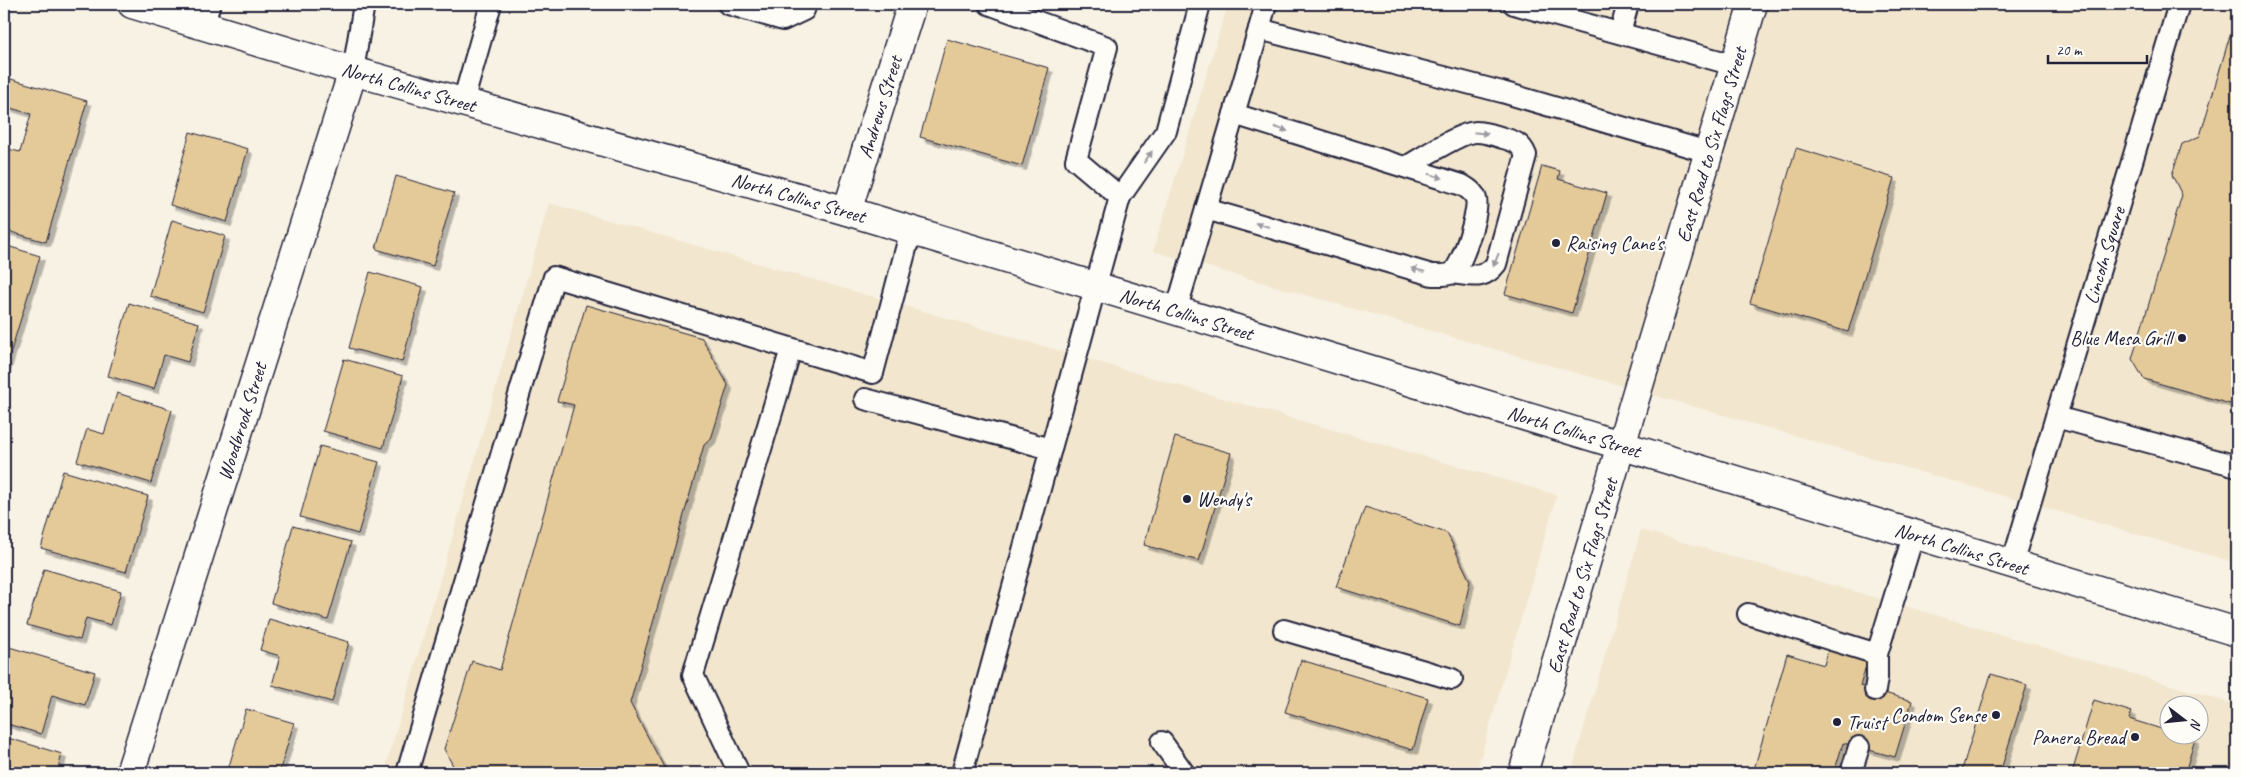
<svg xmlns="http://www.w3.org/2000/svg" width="2241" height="777" font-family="Caveat,sans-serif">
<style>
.built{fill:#f2e6ce;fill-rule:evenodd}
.building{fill:#e4ca99;stroke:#22223b;filter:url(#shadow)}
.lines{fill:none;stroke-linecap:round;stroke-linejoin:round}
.lane-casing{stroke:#22223b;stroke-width:24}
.street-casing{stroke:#22223b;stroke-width:31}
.secondary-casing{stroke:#22223b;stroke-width:31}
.primary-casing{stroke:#22223b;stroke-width:31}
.lane{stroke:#fdfcf7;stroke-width:20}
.street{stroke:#fdfcf7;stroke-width:28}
.secondary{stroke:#fdfcf7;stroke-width:28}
.primary{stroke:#fdfcf7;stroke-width:28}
.oneway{fill:#9a9aa2}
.poi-dot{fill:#22223b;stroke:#fdfcf7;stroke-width:2}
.labels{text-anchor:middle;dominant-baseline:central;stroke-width:4.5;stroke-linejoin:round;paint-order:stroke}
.street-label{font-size:20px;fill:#22223b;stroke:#fdfcf7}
.poi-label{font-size:20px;fill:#22223b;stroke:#fdfcf7;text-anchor:start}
</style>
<defs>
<filter id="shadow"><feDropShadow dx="4.5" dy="4.5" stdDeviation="0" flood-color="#0004"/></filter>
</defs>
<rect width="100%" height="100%" fill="#f8f2e4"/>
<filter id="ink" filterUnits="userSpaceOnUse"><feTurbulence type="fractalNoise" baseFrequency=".02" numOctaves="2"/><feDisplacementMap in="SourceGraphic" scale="10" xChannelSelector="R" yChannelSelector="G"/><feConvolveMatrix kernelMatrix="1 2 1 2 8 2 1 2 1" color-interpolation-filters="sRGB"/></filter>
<g filter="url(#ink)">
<!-- built -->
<g class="built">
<polygon points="1228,4 2237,4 2237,563 1153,251"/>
<polygon points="549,203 1557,495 1476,773 384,773"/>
<path d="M1641,530L1932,614L2237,705V773H1571ZM2168,704H2198V734H2168Z"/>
</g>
<!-- building -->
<g class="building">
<polygon points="2237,12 2237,406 2144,379 2132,359 2182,195 2172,175 2182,144 2200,136"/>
<polygon points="947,39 1049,68 1022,166 920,137"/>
<polygon points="4,77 87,101 46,242 4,230 10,203 4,202 4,148 20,152 31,114 4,106"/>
<polygon points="190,132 248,149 227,222 170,205"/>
<polygon points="1796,148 1894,178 1848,332 1750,303"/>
<polygon points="1542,166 1560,171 1558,179 1607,193 1572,313 1505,294"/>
<polygon points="396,176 454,193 433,266 376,249"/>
<polygon points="172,220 225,236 203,312 150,296"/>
<polygon points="4,245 40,256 4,374"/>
<polygon points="370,272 423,287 402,362 349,348"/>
<polygon points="129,303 199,323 188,362 164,355 154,389 108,376"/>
<polygon points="586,305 702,338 728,385 711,439 704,445 630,703 667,773 457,773 444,749 472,661 500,670 574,405 557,401"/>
<polygon points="344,359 403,376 383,448 323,431"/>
<polygon points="117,393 172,410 151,483 77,461 87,429 104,434"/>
<polygon points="1175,437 1231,453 1199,561 1144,545"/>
<polygon points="320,446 379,462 358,534 300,517"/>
<polygon points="63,471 148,496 126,572 41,548"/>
<polygon points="1365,507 1447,533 1470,581 1460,626 1336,587"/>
<polygon points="293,526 351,542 328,620 271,603"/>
<polygon points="44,569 121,591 111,625 86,618 80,640 27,625"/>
<polygon points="269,619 349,642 332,702 272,685 280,656 260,650"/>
<polygon points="9,647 95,672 85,705 52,695 41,734 4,723 4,664"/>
<polygon points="1828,650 1867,662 1860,686 1912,701 1895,757 1843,743 1834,773 1753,773 1787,654 1824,665"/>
<polygon points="1301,660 1428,698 1413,750 1285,712"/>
<polygon points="1991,674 2027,685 2000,773 1961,773"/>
<polygon points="2094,700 2132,712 2129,719 2168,731 2168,734 2180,734 2195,739 2185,773 2072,773"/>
<polygon points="246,709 294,723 279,773 227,773"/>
<polygon points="8,738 62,754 57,773 4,773 4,754"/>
</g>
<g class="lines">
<defs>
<g id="lane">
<polyline points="728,4 783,20 804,10 806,4"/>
<polyline points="1514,4 1734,65"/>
<polyline points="203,25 210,4"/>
<polyline points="1259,29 1266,4"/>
<polyline points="1620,33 1628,4"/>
<polyline points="353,71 364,4"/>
<polyline points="463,102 491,4"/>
<path d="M1406,167C1422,158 1460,132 1476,132C1485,132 1494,135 1503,138C1514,141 1521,143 1526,155L1496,264C1483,281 1471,275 1452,273"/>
<polyline points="1120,197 1166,131 1200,4"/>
<path d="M1206,209L1432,275C1439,275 1446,276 1452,273C1462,267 1480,209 1476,199C1474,192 1467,188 1462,185L1234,114"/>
<polyline points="1176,311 1259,29 1502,92 1708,152"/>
<polyline points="865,399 1051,449"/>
<polyline points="2056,417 2237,466"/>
<path id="s1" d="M2012,564L2179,4"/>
<polyline points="1748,614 1877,654 1914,533"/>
<polyline points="1284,630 1452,679"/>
<polyline points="1875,690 1877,678 1877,654"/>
<polyline points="1162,742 1184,773"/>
<polyline points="407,773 554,277 873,373 911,230"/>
<polyline points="739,773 693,675 791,349"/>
<polyline points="962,773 1120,197 1076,160 1107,47 989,4"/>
<polyline points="1851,773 1859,747"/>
</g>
<g id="street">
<path id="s2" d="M847,211L912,4"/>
<path id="s3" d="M130,773L353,71"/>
</g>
<g id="secondary">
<path id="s4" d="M1523,773L1753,4"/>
</g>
<g id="primary">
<path id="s5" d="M132,4L353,71L847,211L2237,632"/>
</g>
</defs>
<!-- lane casing -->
<use href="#lane" class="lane-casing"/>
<!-- street casing -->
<use href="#street" class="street-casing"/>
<!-- secondary casing -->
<use href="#secondary" class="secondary-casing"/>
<!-- primary casing -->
<use href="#primary" class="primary-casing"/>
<!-- lane -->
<use href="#lane" class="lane"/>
<!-- street -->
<use href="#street" class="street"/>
<!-- secondary -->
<use href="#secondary" class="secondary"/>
<!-- primary -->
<use href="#primary" class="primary"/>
</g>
<!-- one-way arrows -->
<defs><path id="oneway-solid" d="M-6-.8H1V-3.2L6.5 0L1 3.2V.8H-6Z" transform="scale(1.25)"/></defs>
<g class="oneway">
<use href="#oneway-solid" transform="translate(1281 129) rotate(17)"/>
<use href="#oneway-solid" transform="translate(1481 133) rotate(6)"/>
<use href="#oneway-solid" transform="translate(1148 157) rotate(-55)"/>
<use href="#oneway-solid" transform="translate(1436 176) rotate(17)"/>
<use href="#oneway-solid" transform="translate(1262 225) rotate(-164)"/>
<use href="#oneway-solid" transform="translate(1496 260) rotate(112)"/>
<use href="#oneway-solid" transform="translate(1418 270) rotate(-164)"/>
</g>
</g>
<!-- markers -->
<g class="poi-dot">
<circle cx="1556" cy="243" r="5"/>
<circle cx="2182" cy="338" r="5"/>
<circle cx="1187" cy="499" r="5"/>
<circle cx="1996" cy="715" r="5"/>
<circle cx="1837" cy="722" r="5"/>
<circle cx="2135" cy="737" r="5"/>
</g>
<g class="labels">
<!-- street labels -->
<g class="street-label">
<text stroke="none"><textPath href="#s5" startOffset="289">North Collins Street</textPath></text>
<text stroke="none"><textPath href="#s2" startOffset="109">Andrews Street</textPath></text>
<text stroke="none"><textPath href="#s4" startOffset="656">East Road to Six Flags Street</textPath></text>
<text stroke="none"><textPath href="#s5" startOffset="694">North Collins Street</textPath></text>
<text stroke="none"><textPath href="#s1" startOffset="322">Lincoln Square</textPath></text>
<text stroke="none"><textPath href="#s5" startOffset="1099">North Collins Street</textPath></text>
<text stroke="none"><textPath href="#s3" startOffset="369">Woodbrook Street</textPath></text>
<text stroke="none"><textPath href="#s5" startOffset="1504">North Collins Street</textPath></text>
<text stroke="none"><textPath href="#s5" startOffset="1909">North Collins Street</textPath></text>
<text stroke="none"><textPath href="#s4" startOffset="206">East Road to Six Flags Street</textPath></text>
</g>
<!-- poi labels -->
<g class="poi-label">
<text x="1566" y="243">Raising Cane's</text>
<text x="2172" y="338" text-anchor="end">Blue Mesa Grill</text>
<text x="1197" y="499">Wendy's</text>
<text x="1986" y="715" text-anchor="end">Condom Sense</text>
<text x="1847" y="722">Truist</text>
<text x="2125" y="737" text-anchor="end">Panera Bread</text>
</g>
</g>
<!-- margin -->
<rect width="2241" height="777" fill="none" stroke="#fdfcf7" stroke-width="20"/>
<rect x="10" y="10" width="2221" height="757" fill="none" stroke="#22223b" stroke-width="2" filter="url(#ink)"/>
<!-- north arrow -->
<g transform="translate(2184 720) rotate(106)"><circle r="24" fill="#fdfcf7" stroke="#a5a5ac"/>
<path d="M0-4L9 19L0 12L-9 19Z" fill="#22223b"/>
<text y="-8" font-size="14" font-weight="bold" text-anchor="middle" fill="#22223b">N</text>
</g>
<!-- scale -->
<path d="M2048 55v8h99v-8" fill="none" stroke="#22223b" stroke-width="2.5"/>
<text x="2056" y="55" font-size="15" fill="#22223b" stroke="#fdfcf7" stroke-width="4" paint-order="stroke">20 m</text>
</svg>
